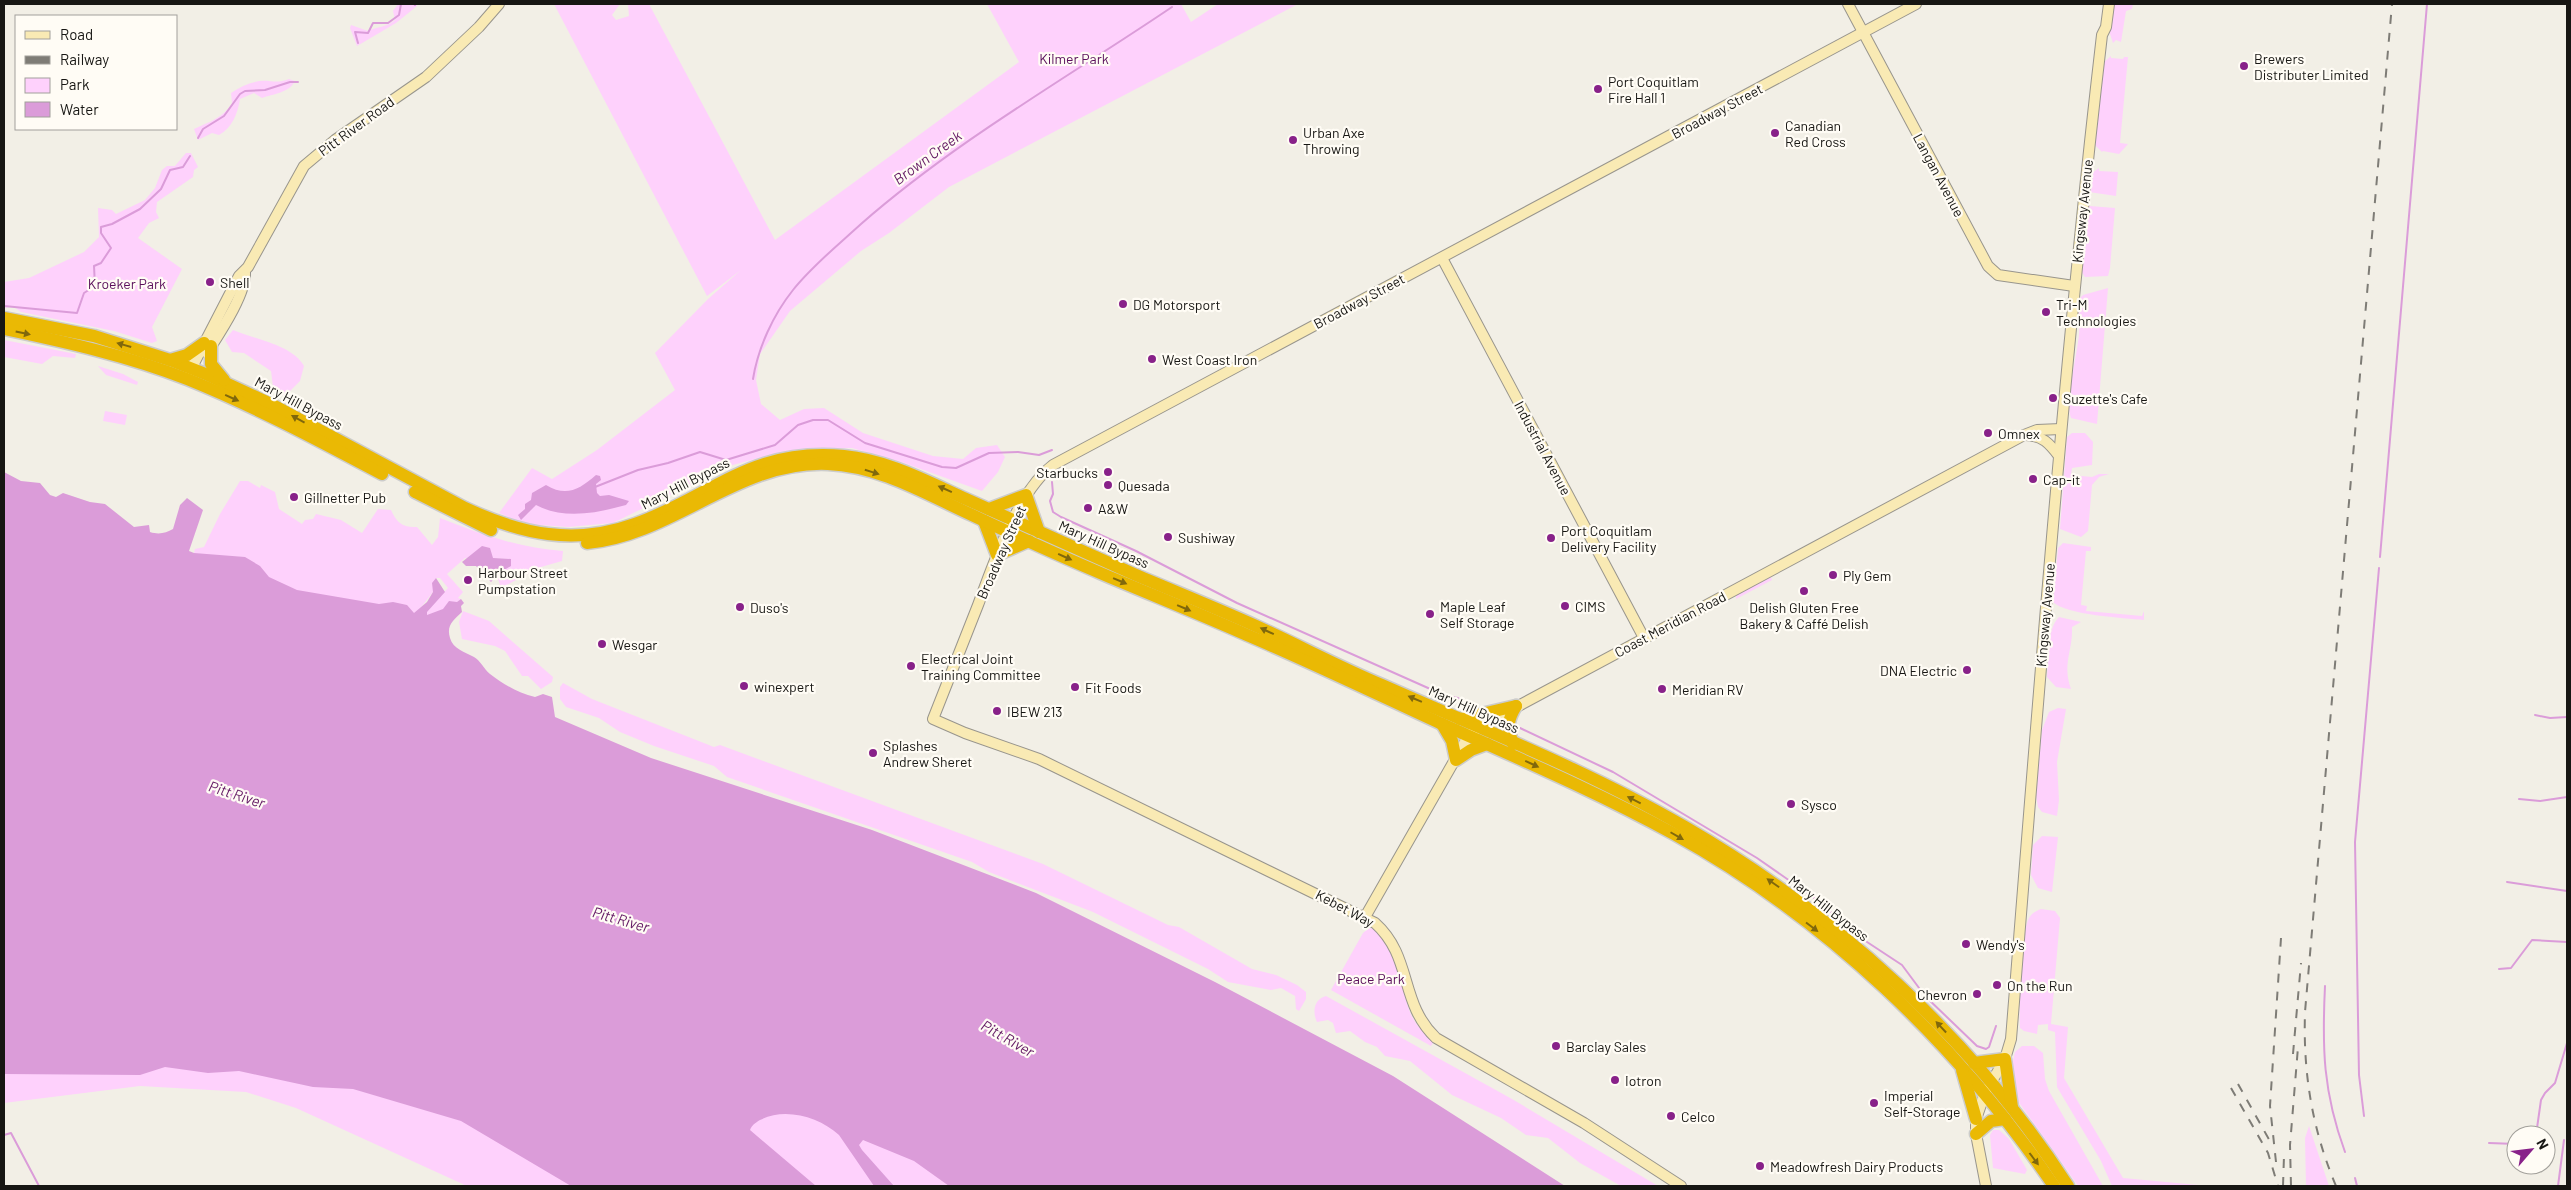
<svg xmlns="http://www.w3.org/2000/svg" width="2571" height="1190" font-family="Barlow,sans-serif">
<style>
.green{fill:#fed1fc}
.water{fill:#db9cd9}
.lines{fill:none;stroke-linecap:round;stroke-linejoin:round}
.stream{stroke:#db9cd9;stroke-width:2}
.secondary-casing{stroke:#98958d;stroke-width:12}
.highway-casing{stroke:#cccccb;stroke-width:15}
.secondary{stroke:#f9eab4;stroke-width:10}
.highway{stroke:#eab904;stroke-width:12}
.rail{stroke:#7e7c76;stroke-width:2;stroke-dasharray:9 9;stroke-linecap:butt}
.oneway{fill:#80680c}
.poi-dot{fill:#882189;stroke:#fffcf5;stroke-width:2}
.labels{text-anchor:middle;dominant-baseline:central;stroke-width:4.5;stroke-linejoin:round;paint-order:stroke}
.park-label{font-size:14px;fill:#5a0f5b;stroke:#fffcf5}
.poi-label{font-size:14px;fill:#171613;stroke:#fffcf5;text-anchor:start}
.street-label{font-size:14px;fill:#171613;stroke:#fffcf5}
.water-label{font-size:15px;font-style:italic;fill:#641a64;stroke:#fffcf5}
</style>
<rect width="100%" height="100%" fill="#f2efe6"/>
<!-- green -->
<g class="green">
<path d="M398,4H416L417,6L396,23L357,46L350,28L351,25L368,31C378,26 383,29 395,20L393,11Z"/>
<polygon points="554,4 620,4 612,15 616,20 629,16 628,4 649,4 775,240 1019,62 987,4 1181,4 1191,22 1218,4 1298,4 949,187 889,233 861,251 790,311 760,354 756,380 761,404 780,420 804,409 824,408 863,433 933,456 963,459 976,448 997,445 1005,457 998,472 982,491 904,463 852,448 799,450 778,453 729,466 613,523 568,527 524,524 499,513 532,468 552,479 597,450 675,390 655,353 708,299 741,270 707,296"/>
<polygon points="2112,4 2133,4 2132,9 2126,11 2121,42 2116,40 2113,43 2109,31"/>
<polygon points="2111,56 2111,58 2123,59 2124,57 2128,57 2120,143 2128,144 2119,154 2103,151 2102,152 2093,143 2103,63"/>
<path d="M289,79L295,81C289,93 273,94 262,98L254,93L240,99C238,113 232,128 219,135L212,133L198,140L194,129C209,122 223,118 232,103L231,93C243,85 254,80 269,81C277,82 281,82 289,79Z"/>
<polygon points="186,153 191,153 198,167 194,170 193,177 157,202 156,212 159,218 149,223 138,238 182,269 152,327 157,341 152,343 114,331 21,312 13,306 4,308 4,282 29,278 84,252 99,237 98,208 112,210 116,214 145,200 155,188 162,170 167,166 175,166"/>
<polygon points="2099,168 2099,171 2118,172 2116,196 2089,192 2089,175"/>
<path d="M2090,206L2115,208L2110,268L2108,276L2085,277L2081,271C2084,250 2084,229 2087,207Z"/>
<path d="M2108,288L2097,424L2071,418C2065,401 2076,360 2078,342C2081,327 2078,314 2078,300L2083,295Z"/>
<path d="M233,330C254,339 293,345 304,366L300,381L286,395C271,395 273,383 271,371L244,353L232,352L225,340Z"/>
<polygon points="4,340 76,354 75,358 53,356 42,364 4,357"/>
<polygon points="98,366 123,374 138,382 137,385 106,375"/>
<polygon points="105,411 127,415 125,425 103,421"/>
<polygon points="2072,433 2085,433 2093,442 2092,465 2072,468 2071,475 2092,477 2099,474 2109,474 2099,477 2092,485 2088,531 2081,537 2060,529 2067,437"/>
<path d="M240,481H248L260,488L261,485L275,492L279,509L302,524L305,520L313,519L316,514L341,520L362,533L378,509L391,510C397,523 403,528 417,527L432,545L438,537L440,518C480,534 519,548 563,551L562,561L541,567L501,588L497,576L505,571L511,559L465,558L447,574L463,592L458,598L461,599L445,612L419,619L448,588L440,578H436L433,592L415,615L409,641L194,553L195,549L204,547L220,514Z"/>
<path d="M2063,543L2091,547V551H2086L2081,605L2087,606L2086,611L2142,616L2144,611V620C2124,618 2066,615 2053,602L2058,548Z"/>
<polygon points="1771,577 1772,580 1736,599 1736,595"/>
<polygon points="463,611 489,621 553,677 552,682 541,689 528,676 522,676 505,651 495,646 462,639 459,622"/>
<path d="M2059,617L2081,622L2072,627C2073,651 2062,663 2071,689L2056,687L2047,677C2049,660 2046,630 2059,617Z"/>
<polygon points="563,683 592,699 714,747 720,745 1043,864 1168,925 1179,927 1252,969 1276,975 1297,985 1306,992 1306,999 1299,1011 1296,1009 1295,996 1281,988 1271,990 1228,982 1208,969 1093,912 989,872 972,862 727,777 714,766 654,746 620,732 599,718 566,707 560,699 560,687"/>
<polygon points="2058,708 2066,709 2057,762 2059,800 2057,816 2042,812 2038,807 2036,796 2042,730 2049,712"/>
<polygon points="2042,836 2058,837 2052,892 2038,888 2031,875 2033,845"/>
<path d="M2041,909L2055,911L2060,918L2051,1024L2068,1027L2064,1078L2123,1178L2209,1186H2112L2101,1161L2057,1087L2055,1032L2048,1030V1024L2038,1025L2037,1034L2024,1031L2020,1028C2019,1010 2021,931 2029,918C2032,913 2036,911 2041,909Z"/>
<path d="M1369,928C1396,930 1402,999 1413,1018C1417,1027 1427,1035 1434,1041L1431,1046L1331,990L1363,933Z"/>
<path d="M1326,996L1512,1099L1658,1186H1621L1580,1163L1548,1138L1526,1135L1501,1118L1452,1095L1410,1061L1385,1056L1377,1047L1365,1042L1350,1031L1336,1033L1333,1023L1328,1020L1317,1022C1312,1012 1314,999 1326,996Z"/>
<polygon points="4,1043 331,1058 600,1186 467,1186 296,1108 246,1092 140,1086 4,1103"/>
<polygon points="2022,1046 2034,1046 2043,1053 2045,1079 2049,1091 2103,1186 2078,1186 2015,1097 2010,1073 2015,1052"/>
<polygon points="715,1084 772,1087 964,1186 806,1186 763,1150"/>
<polygon points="2309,1126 2329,1186 2306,1186 2305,1138"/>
<polygon points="1993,1130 1999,1130 2009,1139 2027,1170 2025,1174 1993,1168 1990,1135"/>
</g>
<!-- water -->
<g class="water">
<path d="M4,472L21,481L40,483L50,495L56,497L63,493L90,502L105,504L134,527L149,525L150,532C159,535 166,533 173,529L180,505L187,498L203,510L189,551L194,553L245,557L260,566L269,577L297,590L379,604L393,602L407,605L414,613L427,602L433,592L432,583L436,578L445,592L427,612V615L443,609L449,601L457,602L461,599L464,603L461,606L462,612C454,620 446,625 450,638C453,649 465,652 474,657C480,660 484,669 490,674C503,684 518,693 535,697L543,694L552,697L555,717L651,758L872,830L1036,893L1215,982L1393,1076L1565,1186H949L914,1161L863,1140L859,1145L862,1150L894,1186H874L839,1135C819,1117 785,1107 760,1120C755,1123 752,1125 750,1130L816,1186H571L461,1121L353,1089L313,1087L239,1071L208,1073L165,1067L140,1075L4,1074Z"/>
<path d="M596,475L600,476L601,480L596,484L597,493L600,496L609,495L629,501L626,505C597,513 564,520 536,505L521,520L518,515L525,509V504L531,500L532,493L546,485C566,497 579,490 596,475Z"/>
<polygon points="482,546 490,548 493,558 511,559 511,566 499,573 491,582 476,566 466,566 462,562"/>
</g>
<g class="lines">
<!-- stream -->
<g class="stream">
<polyline points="414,4 415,5"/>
<polyline points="358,43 355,32 368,33 373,23 388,23 399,15 401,4"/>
<polyline points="198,138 203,129 224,116 240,94 245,91 265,90 290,82 298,82"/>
<polyline points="4,306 77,313 84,293 95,286 94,266 101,263 111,248 101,233 101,227 112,224 140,209 161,189 170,170 183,167 190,156"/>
<path d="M753,379C758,348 773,315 793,290C812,266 838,245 861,224C957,140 1067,78 1172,7"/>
<polyline points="1052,482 1053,494 1050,501 1053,512 1061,517 1136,551 1237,603 1446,696 1458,698 1463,701"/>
<polyline points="595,487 638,470 668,463 700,452 726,460 775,445 798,425 813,420 828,420 865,443 942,467 956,468 989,453 1018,452 1039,455 1052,450"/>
<polyline points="2380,557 2427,4"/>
<polyline points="2535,715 2550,718 2567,717"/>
<polyline points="1520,728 1613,772 1757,858 1813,897 1864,940 1902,965 1925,996 1977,1046 1986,1049 1989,1047 1996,1026"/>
<polyline points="2519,799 2540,801 2567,797"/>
<polyline points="2507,882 2567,891"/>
<polyline points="2499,969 2511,968 2532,940 2567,942"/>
<path d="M2325,986C2322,1048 2323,1092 2345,1152"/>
<polyline points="2364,1116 2359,1075 2355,842 2379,568"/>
<polyline points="4,1135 11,1133 39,1186"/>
<polyline points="2536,1135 2541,1100 2545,1093 2555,1083 2567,1043"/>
<polyline points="2489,1143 2516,1144"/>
<polyline points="2355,1178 2357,1186"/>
<polyline points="2558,1186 2564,1140"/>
</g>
<defs>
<g id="secondary">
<polyline points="1848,4 1988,266 1998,275 2074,286"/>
<polyline points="1442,258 1644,638"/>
<path d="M207,353C219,334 246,294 245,273"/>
<polyline points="189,373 239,276 248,267 304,166 335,140 426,77 479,27 499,4"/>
<path d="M2026,435C2043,436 2049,443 2059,456"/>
<polyline points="1365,917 1469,735 1479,727 2024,435 2037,430 2061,429"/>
<path d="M1681,1186L1584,1123L1436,1038C1399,1003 1413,957 1375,923L1039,759L965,733L933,719C948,681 963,643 978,605C994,563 1017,492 1053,465L1916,4"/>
<path d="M1986,1186L1976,1134V1119L1985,1093L2005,1059L2011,1039C2038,704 2063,369 2102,35L2106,27L2109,4"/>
</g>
<g id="highway">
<path d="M4,318L94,336L170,360L208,375L271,404L465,508C521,534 574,546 635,524C713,496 751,447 844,456C887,460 926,481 966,499C1023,524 1079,550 1136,575C1176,592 1216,608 1256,626C1298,645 1339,667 1382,685C1484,730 1588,771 1685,827C1837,915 1972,1038 2068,1186"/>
<path d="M4,329C66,342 128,356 187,379C254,406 318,440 382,474"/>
<polyline points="211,346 211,364 224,380"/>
<polyline points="170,360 187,355 204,343"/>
<polyline points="415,492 491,530"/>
<polyline points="989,509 1026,495 1039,532"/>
<polyline points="984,521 997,555 1029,541"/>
<path d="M587,543C674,535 738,460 828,464C880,466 926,494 972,515C1016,536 1061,556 1105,575C1152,595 1200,614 1247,635C1313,663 1377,694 1442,724C1520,759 1599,793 1674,834C1826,918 1957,1043 2054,1186"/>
<polyline points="1460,719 1516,706"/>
<polyline points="1442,724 1452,741 1456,760 1471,750 1487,744"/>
<path d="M1513,744C1507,727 1507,721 1516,706"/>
<polyline points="1974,1063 2005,1059 2012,1107"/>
<polyline points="1962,1070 1976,1119"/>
<polyline points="1976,1134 1991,1121 2005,1119"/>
</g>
</defs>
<!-- secondary casing -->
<use href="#secondary" class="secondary-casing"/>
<!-- highway casing -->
<use href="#highway" class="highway-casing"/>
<!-- secondary -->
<use href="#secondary" class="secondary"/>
<!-- highway -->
<use href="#highway" class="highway"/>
<!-- rail -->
<g class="rail">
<polyline points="2293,1054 2301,963"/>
<polyline points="2238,1084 2271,1143"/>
<polyline points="2231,1088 2268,1153 2278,1186"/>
<polyline points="2276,1162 2270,1106 2281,938"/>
<polyline points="2283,1186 2284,1156"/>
<polyline points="2291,1186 2290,1145 2298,1047"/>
<path d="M2336,1186C2312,1129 2303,1073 2305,1012L2392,4"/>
</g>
</g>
<!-- one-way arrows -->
<defs><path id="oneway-solid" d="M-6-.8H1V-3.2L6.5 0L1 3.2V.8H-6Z" transform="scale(1.25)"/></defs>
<g class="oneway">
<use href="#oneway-solid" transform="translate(23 333) rotate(12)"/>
<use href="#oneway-solid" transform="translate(124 345) rotate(-164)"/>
<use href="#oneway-solid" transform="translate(232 398) rotate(24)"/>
<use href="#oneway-solid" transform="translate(298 419) rotate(-151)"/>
<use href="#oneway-solid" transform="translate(872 472) rotate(17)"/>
<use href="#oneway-solid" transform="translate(945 489) rotate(-156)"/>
<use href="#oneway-solid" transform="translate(1065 557) rotate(24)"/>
<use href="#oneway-solid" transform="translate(1120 581) rotate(23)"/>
<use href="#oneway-solid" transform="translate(1184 608) rotate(23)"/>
<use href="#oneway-solid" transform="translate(1267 631) rotate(-155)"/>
<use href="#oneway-solid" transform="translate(1415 699) rotate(-157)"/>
<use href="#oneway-solid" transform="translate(1532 764) rotate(25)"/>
<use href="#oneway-solid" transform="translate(1634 800) rotate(-153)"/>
<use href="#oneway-solid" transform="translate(1677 836) rotate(30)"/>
<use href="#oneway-solid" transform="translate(1773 883) rotate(-145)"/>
<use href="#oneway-solid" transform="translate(1812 927) rotate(37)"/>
<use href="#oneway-solid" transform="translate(1941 1027) rotate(-133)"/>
<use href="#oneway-solid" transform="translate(2034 1159) rotate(53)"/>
</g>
<!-- markers -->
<g class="poi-dot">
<circle cx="2244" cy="66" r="5"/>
<circle cx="1598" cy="89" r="5"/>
<circle cx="1775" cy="133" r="5"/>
<circle cx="1293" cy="140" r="5"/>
<circle cx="210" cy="282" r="5"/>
<circle cx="1123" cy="304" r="5"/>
<circle cx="2046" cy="312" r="5"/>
<circle cx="1152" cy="359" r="5"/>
<circle cx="2053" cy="398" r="5"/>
<circle cx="1988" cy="433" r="5"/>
<circle cx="1108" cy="472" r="5"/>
<circle cx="2033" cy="479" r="5"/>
<circle cx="1108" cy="485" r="5"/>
<circle cx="294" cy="497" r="5"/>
<circle cx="1088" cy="508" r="5"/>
<circle cx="1168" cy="537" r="5"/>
<circle cx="1551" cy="538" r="5"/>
<circle cx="1833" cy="575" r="5"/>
<circle cx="468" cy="580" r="5"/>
<circle cx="1804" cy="591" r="5"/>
<circle cx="1565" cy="606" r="5"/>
<circle cx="740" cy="607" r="5"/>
<circle cx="1430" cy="614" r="5"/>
<circle cx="602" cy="644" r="5"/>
<circle cx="911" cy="666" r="5"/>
<circle cx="1967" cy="670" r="5"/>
<circle cx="744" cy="686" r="5"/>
<circle cx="1075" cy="687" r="5"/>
<circle cx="1662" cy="689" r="5"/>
<circle cx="997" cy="711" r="5"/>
<circle cx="873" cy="753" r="5"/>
<circle cx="1791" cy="804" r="5"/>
<circle cx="1966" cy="944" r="5"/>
<circle cx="1997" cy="985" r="5"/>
<circle cx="1977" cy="994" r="5"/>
<circle cx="1556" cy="1046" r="5"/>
<circle cx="1615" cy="1080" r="5"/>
<circle cx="1874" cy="1103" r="5"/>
<circle cx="1671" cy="1116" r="5"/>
<circle cx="1760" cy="1166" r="5"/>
</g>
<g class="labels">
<!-- park labels -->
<g class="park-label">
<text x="1074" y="58">Kilmer Park</text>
<text x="127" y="283">Kroeker Park</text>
<text x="1371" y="978">Peace Park</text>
</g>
<!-- poi labels -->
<g class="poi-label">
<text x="2254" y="58">Brewers<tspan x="2254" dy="16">Distributer Limited</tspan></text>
<text x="1608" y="81">Port Coquitlam<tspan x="1608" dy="16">Fire Hall 1</tspan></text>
<text x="1785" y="125">Canadian<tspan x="1785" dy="16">Red Cross</tspan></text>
<text x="1303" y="132">Urban Axe<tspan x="1303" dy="16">Throwing</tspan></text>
<text x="220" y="282">Shell</text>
<text x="1133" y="304">DG Motorsport</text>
<text x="2056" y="304">Tri-M<tspan x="2056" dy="16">Technologies</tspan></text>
<text x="1162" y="359">West Coast Iron</text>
<text x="2063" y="398">Suzette's Cafe</text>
<text x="1998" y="433">Omnex</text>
<text x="1098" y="472" text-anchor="end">Starbucks</text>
<text x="2043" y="479">Cap-it</text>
<text x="1118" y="485">Quesada</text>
<text x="304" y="497">Gillnetter Pub</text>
<text x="1098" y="508">A&amp;W</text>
<text x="1561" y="530">Port Coquitlam<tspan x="1561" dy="16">Delivery Facility</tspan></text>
<text x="1178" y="537">Sushiway</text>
<text x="478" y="572">Harbour Street<tspan x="478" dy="16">Pumpstation</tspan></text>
<text x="1843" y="575">Ply Gem</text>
<text x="1440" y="606">Maple Leaf<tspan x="1440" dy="16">Self Storage</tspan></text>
<text x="1575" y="606">CIMS</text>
<text x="750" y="607">Duso's</text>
<text x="1804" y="607" text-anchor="middle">Delish Gluten Free<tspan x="1804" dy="16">Bakery &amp; Caffé Delish</tspan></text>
<text x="612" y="644">Wesgar</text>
<text x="921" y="658">Electrical Joint<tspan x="921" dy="16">Training Committee</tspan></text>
<text x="1957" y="670" text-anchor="end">DNA Electric</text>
<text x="754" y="686">winexpert</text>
<text x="1085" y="687">Fit Foods</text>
<text x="1672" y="689">Meridian RV</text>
<text x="1007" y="711">IBEW 213</text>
<text x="883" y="745">Splashes<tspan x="883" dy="16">Andrew Sheret</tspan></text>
<text x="1801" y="804">Sysco</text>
<text x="1976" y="944">Wendy's</text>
<text x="2007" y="985">On the Run</text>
<text x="1967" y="994" text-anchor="end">Chevron</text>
<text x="1566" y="1046">Barclay Sales</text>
<text x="1625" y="1080">Iotron</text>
<text x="1884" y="1095">Imperial<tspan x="1884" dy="16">Self-Storage</tspan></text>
<text x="1681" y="1116">Celco</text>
<text x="1770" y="1166">Meadowfresh Dairy Products</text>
</g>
<!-- street labels -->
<g class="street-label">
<text transform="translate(1717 111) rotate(-28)">Broadway Street</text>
<text transform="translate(356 126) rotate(-36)">Pitt River Road</text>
<text transform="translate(1939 175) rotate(62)">Langan Avenue</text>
<text transform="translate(2082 211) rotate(-84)">Kingsway Avenue</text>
<text transform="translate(1359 301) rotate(-28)">Broadway Street</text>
<text transform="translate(299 403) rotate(28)">Mary Hill Bypass</text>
<text transform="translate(1543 448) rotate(62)">Industrial Avenue</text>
<text transform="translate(685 483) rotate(-27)">Mary Hill Bypass</text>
<text transform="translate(1104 544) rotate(24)">Mary Hill Bypass</text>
<text transform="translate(1001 552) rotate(-66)">Broadway Street</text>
<text transform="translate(2045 615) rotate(-85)">Kingsway Avenue</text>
<text transform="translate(1670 624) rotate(-28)">Coast Meridian Road</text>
<text transform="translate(1474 709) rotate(24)">Mary Hill Bypass</text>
<text transform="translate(1345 908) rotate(28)">Kebet Way</text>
<text transform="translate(1829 908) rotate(38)">Mary Hill Bypass</text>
</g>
<!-- water labels -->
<g class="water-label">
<text transform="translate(927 157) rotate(-36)">Brown Creek</text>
<text transform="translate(237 794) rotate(18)">Pitt River</text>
<text transform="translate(621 919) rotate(16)">Pitt River</text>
<text transform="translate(1008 1038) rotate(30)">Pitt River</text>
</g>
</g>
<!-- border -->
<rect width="2571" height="1190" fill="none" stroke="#171613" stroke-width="10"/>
<!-- legend -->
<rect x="15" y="15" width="162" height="115" fill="#fffcf5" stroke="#a2a09b"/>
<rect x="25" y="31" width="25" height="8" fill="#f9eab4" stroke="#a2a09b"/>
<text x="60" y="40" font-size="15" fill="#171613">Road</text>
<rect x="25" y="56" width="25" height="8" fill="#7e7c76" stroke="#a2a09b"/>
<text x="60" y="65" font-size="15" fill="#171613">Railway</text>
<rect x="25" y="78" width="25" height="15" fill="#fed1fc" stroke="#a2a09b"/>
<text x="60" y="90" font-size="15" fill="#171613">Park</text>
<rect x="25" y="102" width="25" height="15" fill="#db9cd9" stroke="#a2a09b"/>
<text x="60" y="115" font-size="15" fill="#171613">Water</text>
<!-- north arrow -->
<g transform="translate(2531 1150) rotate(62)"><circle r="24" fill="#fffcf5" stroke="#a2a09b"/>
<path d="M0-4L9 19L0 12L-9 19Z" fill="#882189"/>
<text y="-8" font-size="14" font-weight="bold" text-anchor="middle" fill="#171613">N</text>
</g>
</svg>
